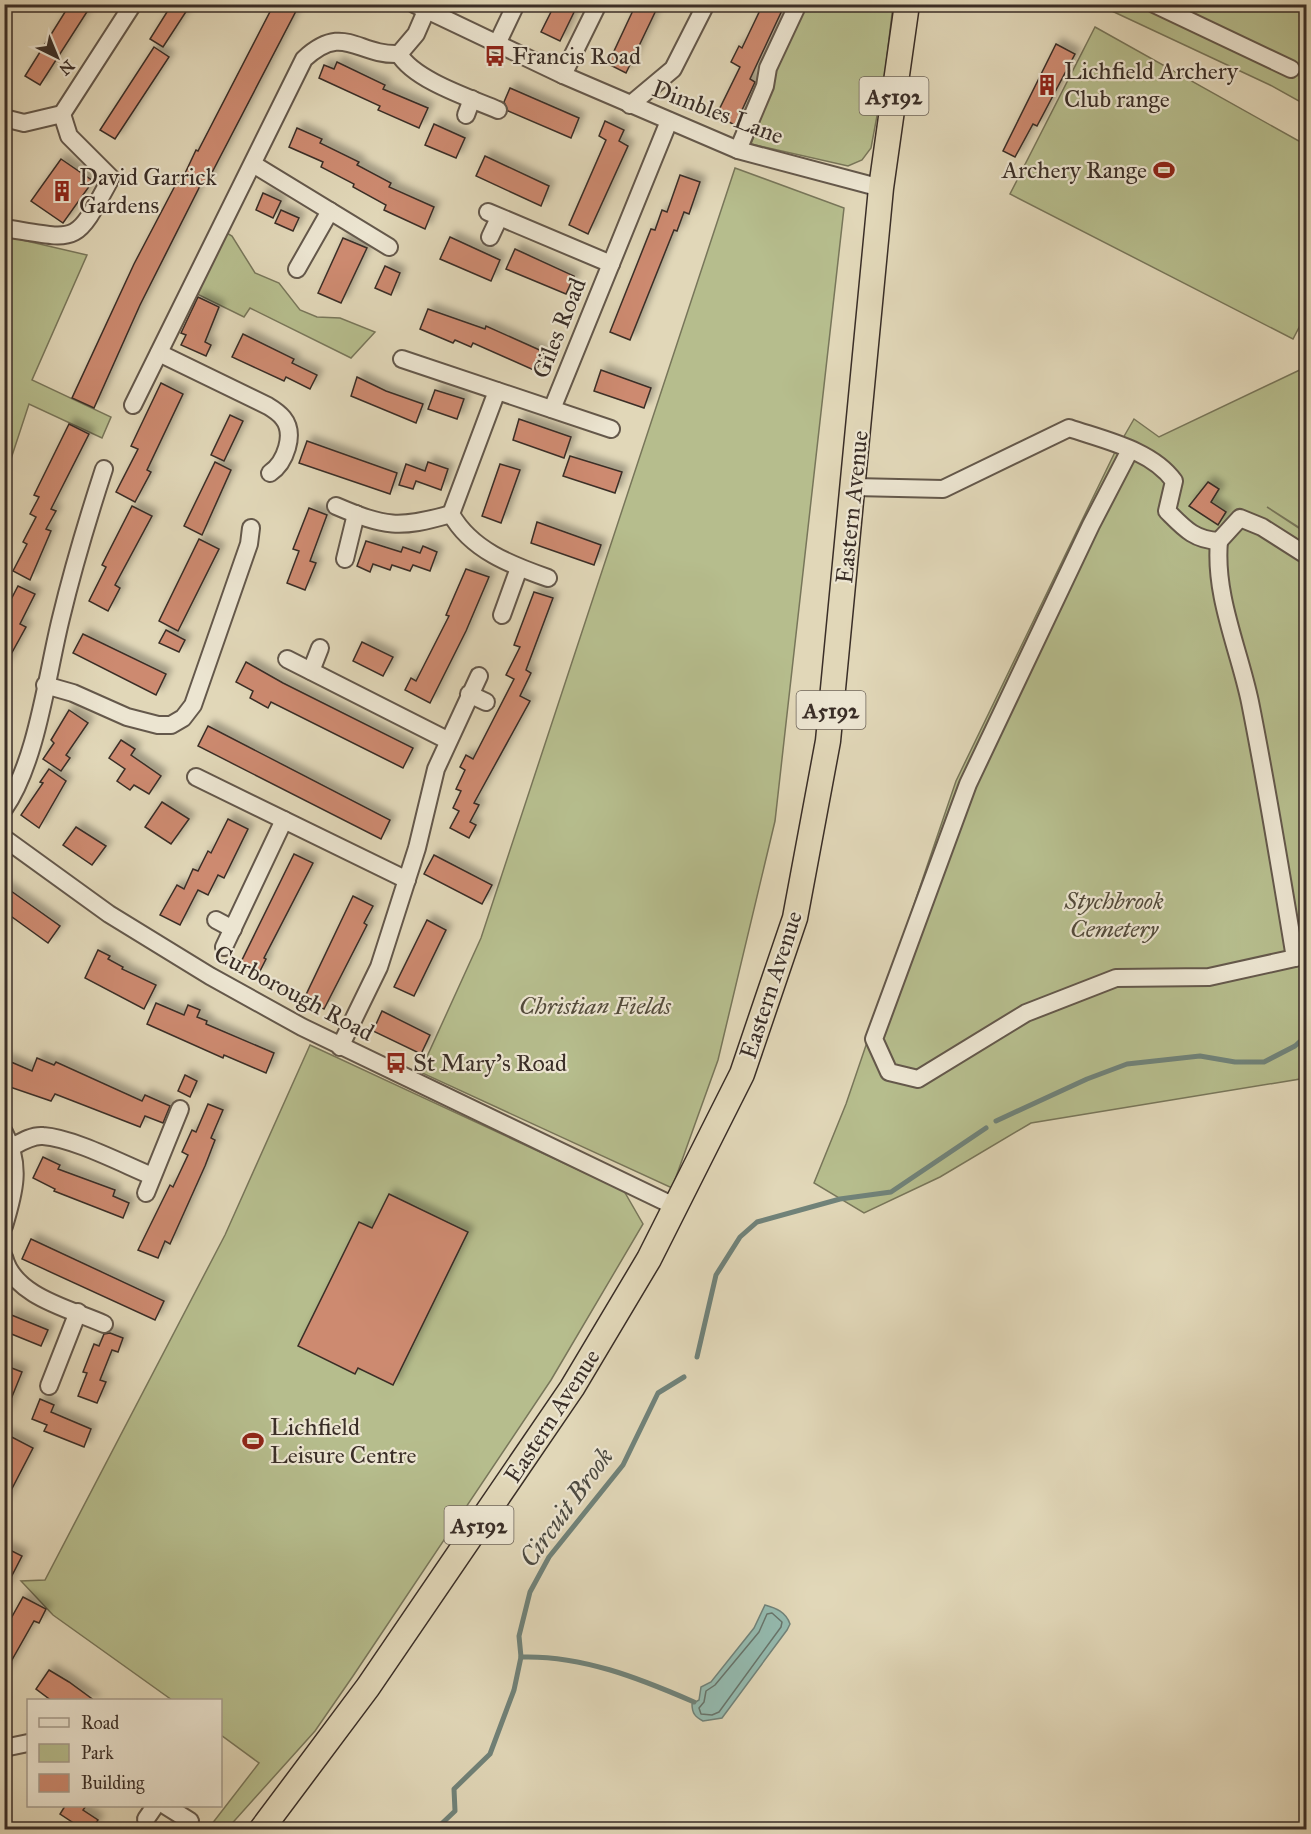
<svg xmlns="http://www.w3.org/2000/svg" width="1311" height="1834" font-family="'IM FELL Great Primer',serif">
<style>
.green{fill:#b6bd8d;stroke:#78765a;stroke-width:1.5}
.water{fill:#94baaf;stroke:#708279;stroke-width:1.5}
.lines{fill:none;stroke-linecap:round;stroke-linejoin:round}
.shore{stroke:#67746b;stroke-width:1.5}
.stream{stroke:#708279;stroke-width:5}
.building{fill:#cd8a70;stroke:#3a2e27;stroke-width:1.5;filter:url(#shadow)}
.minor-casing{stroke:#64584b;stroke-width:20}
.highway-casing{stroke:#3a2e27;stroke-width:27}
.minor{stroke:#ece5d1;stroke-width:16}
.highway{stroke:#e1d7b8;stroke-width:24}
.labels{text-anchor:middle;dominant-baseline:central;stroke-width:4.5;stroke-linejoin:round;paint-order:stroke}
.shield{fill:#ece5d1;stroke:#6f655a;stroke-width:1.5}
.shield-label{font-size:22px;font-weight:bold;fill:#3a2e27}
.poi-label{font-size:24px;fill:#3a2e27;stroke:#ece5d1;text-anchor:start}
.street-label{font-size:24px;fill:#3a2e27;stroke:#ece5d1}
.park-label{font-size:24px;font-style:italic;fill:#534b3b;stroke:#ece5d1}
.water-label{font-size:26px;font-style:italic;fill:#4c4a42;stroke:#ece5d1}
</style>
<defs>
<filter id="shadow"><feDropShadow dx="5.5" dy="-5.5" stdDeviation="3" flood-color="#0004"/></filter>
</defs>
<rect width="100%" height="100%" fill="#e1d7b8"/>
<filter id="stains"><feTurbulence type="fractalNoise" baseFrequency=".00333" numOctaves="4"/><feColorMatrix values="0 0 0 0 .2 0 0 0 0 .09 0 0 0 0 .02 0 0 0 .5 -.17"/></filter>
<radialGradient id="worn" r=".72"><stop offset=".6" stop-color="#630" stop-opacity="0"/><stop offset="1" stop-color="#630" stop-opacity=".3"/></radialGradient>
<!-- green -->
<g class="green">
<polygon points="804,5 893,5 885,73 871,148 862,160 848,166 751,144 771,90 773,67"/>
<polygon points="1099,5 1306,5 1306,105 1270,85"/>
<polygon points="1095,27 1306,145 1306,314 1293,339 1010,194"/>
<polygon points="735,168 844,208 775,821 718,1060 672,1188 420,1072 481,938"/>
<polygon points="225,232 232,236 255,273 279,283 300,310 317,317 340,318 375,332 351,358 250,308 244,317 195,293"/>
<polygon points="5,236 87,255 32,380 111,417 102,438 29,404 5,477"/>
<polygon points="1306,367 1306,532 1267,507 1306,533 1306,1078 1031,1123 940,1177 864,1213 814,1183 846,1104 956,781 1115,452 1134,419 1159,437"/>
<polygon points="310,1045 624,1191 643,1224 551,1380 353,1676 315,1731 227,1829 208,1829 259,1763 221,1735 220,1700 172,1700 53,1615 21,1581 45,1580 225,1235"/>
</g>
<!-- water -->
<path class="water" d="M765,1605C776,1608 786,1612 790,1624L787,1630L722,1718L703,1721C695,1717 692,1713 692,1704L699,1700L701,1687L711,1682L754,1628Z"/>
<g class="lines">
<!-- shore -->
<polygon class="shore" points="772,1613 782,1622 781,1627 719,1712 712,1715 701,1714 699,1708 704,1702 706,1691 715,1685 759,1632 767,1614"/>
<!-- stream -->
<g class="stream">
<polyline points="996,1121 1087,1079 1127,1064 1200,1056 1235,1062 1264,1062 1295,1046 1306,1036"/>
<polyline points="697,1357 716,1275 740,1237 757,1222 840,1199 891,1192 986,1128"/>
<path d="M521,1657C581,1655 639,1678 694,1702"/>
<polyline points="435,1830 455,1811 454,1789 490,1754 514,1690 521,1657 519,1636 530,1592 549,1557 623,1465 658,1393 684,1377"/>
</g>
</g>
<!-- building -->
<g class="building">
<polygon points="70,4 92,4 40,85 25,76"/>
<polygon points="172,4 191,4 163,47 150,39"/>
<polygon points="274,4 282,4 296,11 206,184 202,182 140,305 94,408 72,398 134,264 177,182 180,184 196,150 198,151"/>
<polygon points="555,4 578,4 560,41 541,32"/>
<polygon points="636,4 659,4 626,73 608,64"/>
<polygon points="763,4 785,4 750,79 755,82 735,125 716,116 740,67 731,62 739,46 742,48"/>
<polygon points="1056,44 1075,54 1037,126 1033,124 1015,157 1003,151"/>
<polygon points="154,47 169,57 115,139 100,130"/>
<polygon points="337,62 385,85 383,89 428,108 419,128 378,110 380,106 319,78 324,65 334,69"/>
<polygon points="510,88 579,118 571,138 508,111 504,102"/>
<polygon points="605,121 624,130 619,141 628,146 588,234 569,225 606,140 599,136"/>
<polygon points="434,124 465,138 456,158 425,145"/>
<polygon points="297,128 322,139 320,143 359,162 357,165 391,183 389,187 434,207 425,229 384,210 386,205 353,187 354,184 321,167 323,162 289,147"/>
<polygon points="485,156 549,186 541,206 476,176"/>
<polygon points="61,159 93,181 63,223 31,201"/>
<polygon points="680,175 700,182 689,214 684,212 677,231 674,230 630,340 610,332 651,229 655,230 662,210 667,212"/>
<polygon points="263,193 281,201 273,218 256,210"/>
<polygon points="281,210 299,218 293,231 275,223"/>
<polygon points="450,237 500,260 491,281 440,259"/>
<polygon points="343,238 367,248 341,303 318,293"/>
<polygon points="515,249 574,276 566,294 506,269"/>
<polygon points="385,266 400,273 391,295 375,288"/>
<polygon points="198,297 219,307 205,342 211,345 206,356 181,345 186,335 181,333"/>
<polygon points="428,309 485,329 486,326 544,352 536,371 473,343 471,347 455,340 453,343 420,329"/>
<polygon points="243,334 294,359 292,363 317,375 310,389 286,377 284,381 232,357"/>
<polygon points="601,370 651,388 644,408 594,391"/>
<polygon points="357,377 386,391 423,404 416,423 351,396"/>
<polygon points="161,383 183,394 147,470 151,472 135,502 116,492 138,449 131,446"/>
<polygon points="435,390 464,399 457,419 428,409"/>
<polygon points="230,415 243,421 224,461 211,455"/>
<polygon points="519,419 571,437 564,458 513,440"/>
<polygon points="69,424 89,434 51,509 56,511 46,529 51,531 30,580 13,571 27,544 23,542 36,517 30,514 39,497 34,495"/>
<polygon points="307,441 397,473 390,494 299,463"/>
<polygon points="570,456 622,472 615,493 563,476"/>
<polygon points="215,462 231,470 202,535 184,526"/>
<polygon points="428,462 448,469 441,490 416,481 413,489 399,485 406,464 425,471"/>
<polygon points="500,464 520,470 501,523 482,516"/>
<polygon points="1208,482 1219,489 1211,502 1226,512 1218,525 1189,506"/>
<polygon points="132,506 152,516 115,585 120,588 108,611 89,601 106,567 102,565"/>
<polygon points="309,508 327,515 310,561 316,563 305,590 287,583 299,551 293,549"/>
<polygon points="537,522 601,545 594,565 531,543"/>
<polygon points="199,539 219,549 178,631 159,621"/>
<polygon points="366,541 401,552 403,547 420,553 423,546 437,552 430,571 413,565 410,571 392,565 390,570 373,564 370,572 357,566"/>
<polygon points="466,569 489,577 466,631 430,703 405,690 411,678 416,681 449,616 446,615"/>
<polygon points="18,586 35,594 20,624 26,627 4,667 4,613"/>
<polygon points="534,592 553,598 526,670 531,673 520,696 530,701 474,803 479,805 470,822 476,825 469,838 450,828 459,811 453,808 461,791 456,789 465,770 460,767 466,755 473,759 514,679 506,675 520,647 514,645"/>
<polygon points="166,630 185,640 179,652 159,643"/>
<polygon points="83,634 166,674 156,695 73,653"/>
<polygon points="362,642 393,657 383,676 353,661"/>
<polygon points="246,662 283,683 413,748 403,768 271,702 268,708 250,698 253,691 236,682"/>
<polygon points="69,710 88,723 66,755 70,758 61,771 43,759 54,743 51,740"/>
<polygon points="208,726 390,820 381,839 198,746"/>
<polygon points="121,740 135,749 131,755 161,776 149,794 134,785 130,790 117,781 125,769 109,758"/>
<polygon points="49,769 66,781 39,828 21,815 43,783 40,782"/>
<polygon points="162,802 189,819 171,844 145,827"/>
<polygon points="228,819 248,829 224,878 218,875 208,895 198,890 180,925 160,915 177,885 184,889 193,869 198,871 208,851 211,853"/>
<polygon points="76,827 106,846 92,865 63,845"/>
<polygon points="294,854 313,863 264,958 266,959 259,973 240,964"/>
<polygon points="434,855 492,885 482,904 424,874"/>
<polygon points="4,886 60,926 48,943 12,917 4,927"/>
<polygon points="353,896 373,906 364,923 367,925 324,1009 304,999"/>
<polygon points="427,920 446,930 414,996 394,987"/>
<polygon points="98,950 110,956 108,959 123,967 122,969 156,985 144,1009 85,978"/>
<polygon points="156,1003 184,1015 188,1005 200,1010 197,1017 207,1021 206,1024 274,1053 266,1073 224,1055 223,1058 147,1024"/>
<polygon points="382,1011 430,1035 421,1054 373,1031"/>
<polygon points="37,1058 54,1065 56,1062 142,1101 145,1095 170,1106 163,1123 145,1116 140,1127 55,1094 51,1101 4,1085 4,1059 32,1071"/>
<polygon points="185,1075 197,1081 190,1097 178,1091"/>
<polygon points="208,1104 223,1110 211,1138 215,1140 205,1166 170,1244 165,1241 158,1258 138,1250 170,1185 173,1187 188,1155 182,1152 192,1130 196,1132"/>
<polygon points="43,1157 60,1165 58,1169 115,1190 113,1196 129,1203 123,1218 54,1191 55,1189 33,1178"/>
<polygon points="389,1194 468,1232 393,1385 358,1368 355,1374 298,1346 359,1222 372,1228"/>
<polygon points="31,1239 164,1301 155,1320 22,1259"/>
<polygon points="9,1314 48,1330 41,1346 4,1331"/>
<polygon points="110,1333 123,1338 118,1352 112,1350 100,1380 106,1382 97,1403 78,1396 87,1373 83,1372 94,1344 99,1346 104,1334"/>
<polygon points="4,1365 22,1372 5,1414 4,1414"/>
<polygon points="40,1399 54,1405 51,1412 91,1429 84,1447 44,1431 47,1425 32,1419"/>
<polygon points="4,1433 33,1448 4,1504"/>
<polygon points="4,1547 22,1556 4,1591"/>
<polygon points="23,1597 46,1609 39,1623 34,1621 4,1674 4,1631"/>
<polygon points="49,1670 69,1682 95,1701 52,1701 36,1689"/>
<polygon points="65,1806 86,1806 83,1810 98,1820 91,1830 71,1830 75,1824 60,1814"/>
</g>
<g class="lines">
<defs>
<g id="minor">
<polyline points="414,4 563,75 738,150 881,188"/>
<polyline points="1154,4 1291,69"/>
<polyline points="497,44 516,4"/>
<path d="M399,54C414,80 470,98 498,110"/>
<polyline points="563,75 598,4"/>
<polyline points="630,105 673,69 706,4"/>
<polyline points="466,115 472,99"/>
<polyline points="4,118 24,123 62,114 133,4"/>
<polyline points="738,150 765,86 768,68 798,4"/>
<polyline points="253,164 389,247"/>
<polyline points="488,212 611,264"/>
<path d="M4,228C80,240 74,246 111,178L69,136L62,114"/>
<polyline points="490,237 499,218"/>
<polyline points="297,269 330,211"/>
<path d="M159,353L268,406C273,409 279,413 283,418C296,434 285,463 270,473"/>
<polyline points="402,359 611,429"/>
<path d="M497,391L451,514C471,550 511,565 548,578"/>
<path d="M133,405L304,59C344,22 357,56 399,54L416,34L426,11"/>
<polyline points="552,409 669,121"/>
<polyline points="1130,450 1091,525 968,784 874,1039 889,1072 918,1079 1026,1013 1116,978 1209,977 1295,958 1306,952"/>
<path d="M854,487L943,489L1069,428C1104,440 1152,450 1174,481L1167,511C1184,528 1194,540 1219,541L1240,518L1262,527L1306,555"/>
<path d="M336,506C385,527 399,529 451,514"/>
<path d="M1219,541C1214,596 1239,649 1250,702C1267,787 1281,873 1295,958"/>
<polyline points="345,559 356,514"/>
<polyline points="502,615 519,568"/>
<polyline points="287,659 447,740"/>
<polyline points="311,671 320,648"/>
<polyline points="45,685 73,693 127,717 158,725 171,725 183,718 193,705 249,544 251,528"/>
<polyline points="469,694 486,702"/>
<polyline points="196,777 407,880"/>
<path d="M4,809C37,762 47,674 61,618C73,568 88,518 104,469"/>
<polyline points="4,838 109,914 210,976 302,1027 676,1207"/>
<polyline points="216,920 233,929"/>
<polyline points="224,947 284,820"/>
<polyline points="340,1047 379,967 417,848 436,769 479,676"/>
<path d="M4,1132C22,1165 14,1193 4,1226"/>
<path d="M12,1147C21,1142 32,1135 43,1136C73,1138 123,1164 152,1176"/>
<polyline points="146,1193 180,1109"/>
<path d="M4,1257C14,1297 71,1309 104,1324"/>
<polyline points="49,1386 78,1312"/>
<polyline points="4,1748 28,1743"/>
<polyline points="166,1806 190,1821"/>
<polyline points="146,1819 155,1806"/>
</g>
<polyline id="highway" points="261,1830 368,1687 572,1388 649,1259 742,1074 795,918 828,741 881,188 907,4"/>
</defs>
<!-- minor casing -->
<use href="#minor" class="minor-casing"/>
<!-- highway casing -->
<use href="#highway" class="highway-casing"/>
<!-- minor -->
<use href="#minor" class="minor"/>
<!-- highway -->
<use href="#highway" class="highway"/>
</g>
<!-- icons -->
<defs>
<symbol id="bus-bare" viewBox="-9 -9 18 18"><path d="M-5-6H5V4H4V6H2V4H-2V6H-4V4H-5ZM-3.5-4V0h7V-4ZM-3.5 1.2v1.5H-2V1.2ZM2 1.2v1.5H3.5V1.2Z" fill="#8f2418" stroke="#ece5d1" stroke-width="2.5" paint-order="stroke"/></symbol>
<symbol id="building-bare" viewBox="-9 -9 18 18"><path d="M-4-6H4V6H1V3H-1V6H-4ZM-2.5-4.3h1.7v1.8h-1.7ZM.8-4.3h1.7v1.8H.8ZM-2.5-1h1.7V.8h-1.7ZM.8-1h1.7V.8H.8Z" fill="#8f2418" stroke="#ece5d1" stroke-width="2.5" paint-order="stroke"/></symbol>
<symbol id="stadium-bare" viewBox="-9 -9 18 18"><path d="M0-5a6.5 5 0 1 0 0 10a6.5 5 0 1 0 0-10ZM-3.5-1.8h7v3.6h-7Z" fill="#8f2418" stroke="#ece5d1" stroke-width="2.5" paint-order="stroke"/></symbol>
</defs>
<g fill-rule="evenodd">
<use href="#bus-bare" x="480" y="41" width="30" height="30"/>
<use href="#building-bare" x="1032" y="70" width="30" height="30"/>
<use href="#stadium-bare" x="1149" y="155" width="30" height="30"/>
<use href="#building-bare" x="47" y="176" width="30" height="30"/>
<use href="#bus-bare" x="381" y="1048" width="30" height="30"/>
<use href="#stadium-bare" x="238" y="1426" width="30" height="30"/>
</g>
<g class="labels">
<!-- shield labels -->
<g class="shield">
<rect x="859.5" y="77" width="69" height="38" rx="4.5"/>
<rect x="796.5" y="691" width="69" height="38" rx="4.5"/>
<rect x="444.5" y="1506" width="69" height="38" rx="4.5"/>
</g>
<g class="shield-label">
<text x="894" y="96">A5192</text>
<text x="831" y="710">A5192</text>
<text x="479" y="1525">A5192</text>
</g>
<!-- poi labels -->
<g class="poi-label">
<text x="512" y="56">Francis Road</text>
<text x="1064" y="71">Lichfield Archery<tspan x="1064" dy="28">Club range</tspan></text>
<text x="1147" y="170" text-anchor="end">Archery Range</text>
<text x="79" y="177">David Garrick<tspan x="79" dy="28">Gardens</tspan></text>
<text x="413" y="1063">St Mary's Road</text>
<text x="270" y="1427">Lichfield<tspan x="270" dy="28">Leisure Centre</tspan></text>
</g>
<!-- street labels -->
<g class="street-label">
<text transform="translate(718 112) rotate(21)">Dimbles Lane</text>
<text transform="translate(559 328) rotate(-68)">Giles Road</text>
<text transform="translate(852 507) rotate(-84)">Eastern Avenue</text>
<text transform="translate(771 985) rotate(-72)">Eastern Avenue</text>
<text transform="translate(294 993) rotate(28)">Curborough Road</text>
<text transform="translate(552 1416) rotate(-57)">Eastern Avenue</text>
</g>
<!-- park labels -->
<g class="park-label">
<text x="1114" y="901">Stychbrook<tspan x="1114" dy="28">Cemetery</tspan></text>
<text x="595" y="1006">Christian Fields</text>
</g>
<!-- water labels -->
<g class="water-label">
<text transform="translate(566 1507) rotate(-54)">Circuit Brook</text>
</g>
</g>
<!-- margin -->
<rect width="1311" height="1834" fill="none" stroke="#e1d7b8" stroke-width="24"/>
<rect x="6" y="6" width="1299" height="1822" fill="none" stroke="#3a2e27" stroke-width="3"/>
<rect x="12" y="12" width="1287" height="1810" fill="none" stroke="#3a2e27" stroke-width="1.5"/>
<!-- legend -->
<rect x="27" y="1699" width="195" height="108" fill="#ece5d1" stroke="#a59c8d" stroke-width="1.5"/>
<rect x="39" y="1718" width="30" height="9" fill="#ece5d1" stroke="#a59c8d" stroke-width="1.5"/>
<text x="81" y="1729" font-size="18" fill="#3a2e27">Road</text>
<rect x="39" y="1744" width="30" height="18" fill="#b6bd8d" stroke="#a59c8d" stroke-width="1.5"/>
<text x="81" y="1759" font-size="18" fill="#3a2e27">Park</text>
<rect x="39" y="1774" width="30" height="18" fill="#cd8a70" stroke="#a59c8d" stroke-width="1.5"/>
<text x="81" y="1789" font-size="18" fill="#3a2e27">Building</text>
<!-- north arrow -->
<g transform="translate(57 57) rotate(137)" stroke="#ece5d1" stroke-width="4.5" paint-order="stroke">
<path d="M0-4.5L10 22L0 15L-10 22Z" fill="#3a2e27"/>
<text y="-9" font-size="16" font-weight="bold" text-anchor="middle" fill="#3a2e27">N</text>
</g>
<rect width="100%" height="100%" filter="url(#stains)"/>
<rect width="100%" height="100%" fill="url(#worn)"/>
</svg>
